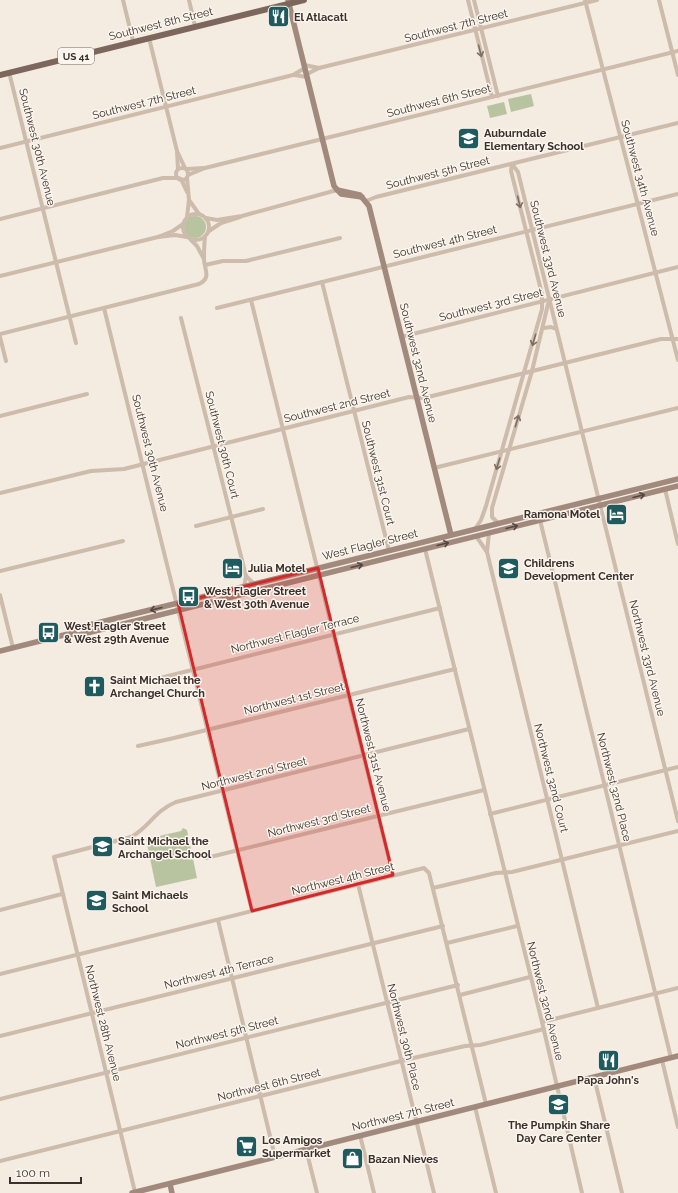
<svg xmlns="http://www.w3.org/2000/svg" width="678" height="1193" font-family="Raleway,sans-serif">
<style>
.green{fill:#b8c4a0}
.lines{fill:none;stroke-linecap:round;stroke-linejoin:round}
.street{stroke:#cdbbac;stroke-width:4}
.secondary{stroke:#a18a7d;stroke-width:5.5}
.primary{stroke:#7d675c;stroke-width:6}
.oneway{stroke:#7d6f65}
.oneway2{stroke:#544640}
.marked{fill:#d62828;fill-opacity:0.2;stroke:#d62828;stroke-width:3;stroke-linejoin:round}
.labels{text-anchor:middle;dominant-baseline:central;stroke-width:3;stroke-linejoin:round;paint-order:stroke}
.shield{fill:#fbf5ee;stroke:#756b66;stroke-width:1}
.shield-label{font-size:10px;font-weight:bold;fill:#3b302b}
.poi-label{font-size:11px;font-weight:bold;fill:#3b302b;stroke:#fbf5ee;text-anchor:start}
.street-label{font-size:11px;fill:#3b302b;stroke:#fbf5ee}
</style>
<rect width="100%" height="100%" fill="#f4ebe1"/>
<!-- green -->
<g class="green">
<polygon points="531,94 534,106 511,112 508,99"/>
<polygon points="504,102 507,114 490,118 487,106"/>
<circle cx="195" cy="227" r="11"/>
<polygon points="183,828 187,830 197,878 156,887 146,839 181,831"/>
</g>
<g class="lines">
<!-- street -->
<g class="street">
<polyline points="123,0 133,41"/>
<polyline points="189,0 195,26"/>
<polyline points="468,0 492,97"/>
<polyline points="474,0 498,96"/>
<polyline points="585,0 678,360"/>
<polyline points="659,0 678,75"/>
<polyline points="149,38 177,151 178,169"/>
<polyline points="304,65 319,68"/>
<polyline points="9,72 76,343"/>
<polyline points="307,74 319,68 597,0"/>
<polyline points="294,75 307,77"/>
<polyline points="0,148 293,75 305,68"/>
<polyline points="177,151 185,168"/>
<polyline points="512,164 518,172 532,229 678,821"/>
<circle cx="182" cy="174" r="6"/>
<polyline points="187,169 204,168"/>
<polyline points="188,175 205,168 678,51"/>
<polyline points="181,179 187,192"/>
<polyline points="189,200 199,214"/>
<polyline points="366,201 376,197 678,123"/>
<circle cx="196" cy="227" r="13"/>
<polyline points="187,217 189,200 187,178"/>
<polyline points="206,218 217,220 242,216 337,190"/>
<polyline points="0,219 163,178 179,178"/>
<polyline points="209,231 221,223 240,217"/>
<polyline points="158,237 175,235 187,237"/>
<polyline points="191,240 197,246 204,259"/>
<polyline points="205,265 223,261 246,261 340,238"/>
<polyline points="0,276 158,237 173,231 183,224"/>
<polyline points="322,282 389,551"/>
<polyline points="251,300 393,875"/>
<polyline points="104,308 252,911"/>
<polyline points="217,308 678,194"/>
<polyline points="181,318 246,576 254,584"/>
<polyline points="544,328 551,327 556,329"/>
<path d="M0,334L199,284C212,278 204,269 204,259C204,252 204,245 205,237"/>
<polyline points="0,337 6,361"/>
<polyline points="401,337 678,267"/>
<polyline points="0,416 87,394"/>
<polyline points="434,468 678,408"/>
<polyline points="665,489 678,544"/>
<polyline points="0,493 91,471 124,469 409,397 424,398 661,339 678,339"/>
<polyline points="540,520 671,1058"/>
<polyline points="498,523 492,517 492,508 532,371 548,304"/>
<polyline points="196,526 263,509"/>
<polyline points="475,529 481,520 486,506 542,309 542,294 511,171 512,164"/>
<polyline points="476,536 487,552 598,1008"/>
<polyline points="425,549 542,1022 582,1193"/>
<polyline points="487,552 489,533"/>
<polyline points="0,571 123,541"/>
<polyline points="244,587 246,576"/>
<polyline points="0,595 13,648"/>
<polyline points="156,679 440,608"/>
<polyline points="138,746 174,738 455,669"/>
<polyline points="490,814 678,767"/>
<polyline points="206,858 484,790"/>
<polyline points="358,884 434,1193"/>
<polyline points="433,888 496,873 512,872 678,831"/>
<polyline points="0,910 62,894"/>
<polyline points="218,920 275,1157"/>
<polyline points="447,943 517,926"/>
<polyline points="0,974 424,868 429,873 486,1104"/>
<polyline points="460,995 530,977"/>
<polyline points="542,1022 678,988"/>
<polyline points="0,1036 443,926"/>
<polyline points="662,1060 678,1127"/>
<polyline points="594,1077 622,1193"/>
<polyline points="0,1099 458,985"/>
<polyline points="475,1107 496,1193"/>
<polyline points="360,1135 374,1193"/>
<polyline points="306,1149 317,1193"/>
<polyline points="0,1161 409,1059 465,1046 480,1045 544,1029"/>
<path d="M135,1192L54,857L131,837C149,828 154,811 176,802L469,729"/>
</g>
<!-- secondary -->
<g class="secondary">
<polyline points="288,0 334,186 341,194 362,197"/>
<polyline points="337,190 360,195 369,206 451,535"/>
<polyline points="69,634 77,628 678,479"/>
<polyline points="0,651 68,634 79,635 91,632 678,486"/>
<polyline points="170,1184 172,1193"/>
<polyline points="132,1193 678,1056"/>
</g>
<!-- primary -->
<polyline class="primary" points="0,75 304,0"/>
</g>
<!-- one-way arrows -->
<defs><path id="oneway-shaft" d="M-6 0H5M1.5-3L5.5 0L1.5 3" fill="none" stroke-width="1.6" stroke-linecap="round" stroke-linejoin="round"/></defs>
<g class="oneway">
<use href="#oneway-shaft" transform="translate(480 51) rotate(76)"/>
<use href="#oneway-shaft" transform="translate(519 202) rotate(76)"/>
<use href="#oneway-shaft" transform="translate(534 340) rotate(106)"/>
<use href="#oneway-shaft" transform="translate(517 421) rotate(-74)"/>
<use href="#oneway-shaft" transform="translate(498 464) rotate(107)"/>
</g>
<g class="oneway2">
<use href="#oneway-shaft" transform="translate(639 496) rotate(-14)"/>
<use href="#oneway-shaft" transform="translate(512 527) rotate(-14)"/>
<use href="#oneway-shaft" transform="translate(443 544) rotate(-14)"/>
<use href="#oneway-shaft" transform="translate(357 566) rotate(-14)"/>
<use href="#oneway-shaft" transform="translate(156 609) rotate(166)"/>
</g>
<!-- marked area -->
<path class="marked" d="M318,568L393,875L252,911L178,603Z"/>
<!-- icons -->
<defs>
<symbol id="restaurant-square" viewBox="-11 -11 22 22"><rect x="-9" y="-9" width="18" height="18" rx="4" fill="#1f5a5e" stroke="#fbf5ee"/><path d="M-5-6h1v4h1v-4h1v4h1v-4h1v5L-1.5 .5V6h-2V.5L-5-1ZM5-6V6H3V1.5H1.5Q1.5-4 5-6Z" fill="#fff"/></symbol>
<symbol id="school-square" viewBox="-11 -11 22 22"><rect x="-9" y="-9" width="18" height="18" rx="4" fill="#1f5a5e" stroke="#fbf5ee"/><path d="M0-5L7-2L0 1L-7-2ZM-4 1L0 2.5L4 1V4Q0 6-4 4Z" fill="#fff"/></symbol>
<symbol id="hotel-square" viewBox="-11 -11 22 22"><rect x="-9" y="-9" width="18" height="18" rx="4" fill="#1f5a5e" stroke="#fbf5ee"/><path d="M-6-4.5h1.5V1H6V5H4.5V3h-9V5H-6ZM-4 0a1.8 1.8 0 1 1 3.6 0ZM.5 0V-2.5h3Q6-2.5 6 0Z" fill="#fff"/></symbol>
<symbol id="bus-square" viewBox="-11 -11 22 22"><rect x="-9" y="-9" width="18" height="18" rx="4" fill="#1f5a5e" stroke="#fbf5ee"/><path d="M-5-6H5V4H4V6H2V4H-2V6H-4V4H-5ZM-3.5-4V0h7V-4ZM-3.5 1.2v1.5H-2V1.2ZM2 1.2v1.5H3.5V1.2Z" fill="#fff"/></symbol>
<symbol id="church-square" viewBox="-11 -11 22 22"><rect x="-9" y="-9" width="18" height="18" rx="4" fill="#1f5a5e" stroke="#fbf5ee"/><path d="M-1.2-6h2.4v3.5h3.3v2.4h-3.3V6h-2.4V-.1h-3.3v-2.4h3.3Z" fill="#fff"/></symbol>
<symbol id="supermarket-square" viewBox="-11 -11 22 22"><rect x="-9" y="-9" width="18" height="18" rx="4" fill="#1f5a5e" stroke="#fbf5ee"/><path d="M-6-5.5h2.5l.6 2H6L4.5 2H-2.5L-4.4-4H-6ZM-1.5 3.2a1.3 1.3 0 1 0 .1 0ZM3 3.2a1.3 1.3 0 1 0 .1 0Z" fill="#fff"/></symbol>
<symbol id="shop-square" viewBox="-11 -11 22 22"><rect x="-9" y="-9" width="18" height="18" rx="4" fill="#1f5a5e" stroke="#fbf5ee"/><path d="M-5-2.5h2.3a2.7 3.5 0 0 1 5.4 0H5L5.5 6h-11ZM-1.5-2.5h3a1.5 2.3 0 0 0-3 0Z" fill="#fff"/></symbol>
</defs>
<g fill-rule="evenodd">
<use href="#restaurant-square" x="266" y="4" width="25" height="25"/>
<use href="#school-square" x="456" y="126" width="25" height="25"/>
<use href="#hotel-square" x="604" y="502" width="25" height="25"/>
<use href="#hotel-square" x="220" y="556" width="25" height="25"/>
<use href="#school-square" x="496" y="556" width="25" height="25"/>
<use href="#bus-square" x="176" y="584" width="25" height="25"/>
<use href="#bus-square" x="36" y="620" width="25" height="25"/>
<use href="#church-square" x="82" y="674" width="25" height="25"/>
<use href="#school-square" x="90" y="834" width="25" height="25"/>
<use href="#school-square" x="84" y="888" width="25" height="25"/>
<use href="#restaurant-square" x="596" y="1048" width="25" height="25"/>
<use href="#school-square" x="546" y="1092" width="25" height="25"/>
<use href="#supermarket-square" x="234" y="1134" width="25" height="25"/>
<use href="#shop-square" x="340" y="1146" width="25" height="25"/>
</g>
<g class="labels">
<!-- shield labels -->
<rect class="shield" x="58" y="48" width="36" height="16" rx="3"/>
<g class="shield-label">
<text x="76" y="56">US 41</text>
</g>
<!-- poi labels -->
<g class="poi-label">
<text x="294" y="17">El Atlacatl</text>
<text x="484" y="133">Auburndale<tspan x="484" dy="13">Elementary School</tspan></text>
<text x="600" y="514" text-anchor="end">Ramona Motel</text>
<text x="524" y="563">Childrens<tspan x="524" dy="13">Development Center</tspan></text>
<text x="248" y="568">Julia Motel</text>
<text x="204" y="591">West Flagler Street<tspan x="204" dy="13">&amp; West 30th Avenue</tspan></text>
<text x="64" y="626">West Flagler Street<tspan x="64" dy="13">&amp; West 29th Avenue</tspan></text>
<text x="110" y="680">Saint Michael the<tspan x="110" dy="13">Archangel Church</tspan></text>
<text x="118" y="841">Saint Michael the<tspan x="118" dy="13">Archangel School</tspan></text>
<text x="112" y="895">Saint Michaels<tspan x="112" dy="13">School</tspan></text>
<text x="608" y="1080" text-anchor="middle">Papa John's</text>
<text x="559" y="1125" text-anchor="middle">The Pumpkin Share<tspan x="559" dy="13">Day Care Center</tspan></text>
<text x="262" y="1140">Los Amigos<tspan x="262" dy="13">Supermarket</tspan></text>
<text x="368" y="1159">Bazan Nieves</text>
</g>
<!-- street labels -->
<g class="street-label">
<text transform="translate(161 24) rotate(-14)">Southwest 8th Street</text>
<text transform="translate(456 26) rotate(-14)">Southwest 7th Street</text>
<text transform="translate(439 101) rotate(-14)">Southwest 6th Street</text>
<text transform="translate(144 103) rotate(-14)">Southwest 7th Street</text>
<text transform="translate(37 147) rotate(76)">Southwest 30th Avenue</text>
<text transform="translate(438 173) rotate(-14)">Southwest 5th Street</text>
<text transform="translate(640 178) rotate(75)">Southwest 34th Avenue</text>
<text transform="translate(445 242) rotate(-14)">Southwest 4th Street</text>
<text transform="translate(548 259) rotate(76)">Southwest 33rd Avenue</text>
<text transform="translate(491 305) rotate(-14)">Southwest 3rd Street</text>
<text transform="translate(418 363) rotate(76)">Southwest 32nd Avenue</text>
<text transform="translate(337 406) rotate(-14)">Southwest 2nd Street</text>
<text transform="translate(222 445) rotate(76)">Southwest 30th Court</text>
<text transform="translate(150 453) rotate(76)">Southwest 30th Avenue</text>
<text transform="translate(378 473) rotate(76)">Southwest 31st Court</text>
<text transform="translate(370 545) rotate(-14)">West Flagler Street</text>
<text transform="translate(295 634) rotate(-14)">Northwest Flagler Terrace</text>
<text transform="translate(647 658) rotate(76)">Northwest 33rd Avenue</text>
<text transform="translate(294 699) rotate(-14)">Northwest 1st Street</text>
<text transform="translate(373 755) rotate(76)">Northwest 31st Avenue</text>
<text transform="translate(254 774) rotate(-14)">Northwest 2nd Street</text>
<text transform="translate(551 778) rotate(76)">Northwest 32nd Court</text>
<text transform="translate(614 787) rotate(76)">Northwest 32nd Place</text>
<text transform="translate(319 821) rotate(-14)">Northwest 3rd Street</text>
<text transform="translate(343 879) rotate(-14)">Northwest 4th Street</text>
<text transform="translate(219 972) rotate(-14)">Northwest 4th Terrace</text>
<text transform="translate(545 1001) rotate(76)">Northwest 32nd Avenue</text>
<text transform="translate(103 1023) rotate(76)">Northwest 28th Avenue</text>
<text transform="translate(227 1033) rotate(-14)">Northwest 5th Street</text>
<text transform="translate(404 1037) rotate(76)">Northwest 30th Place</text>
<text transform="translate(269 1085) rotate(-14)">Northwest 6th Street</text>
<text transform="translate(403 1115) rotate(-14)">Northwest 7th Street</text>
</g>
</g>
<!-- scale -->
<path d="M10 1177v6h71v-6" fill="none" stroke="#3b302b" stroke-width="2"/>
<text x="16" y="1177" font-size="12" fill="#3b302b" stroke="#fbf5ee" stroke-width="3" paint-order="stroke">100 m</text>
</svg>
